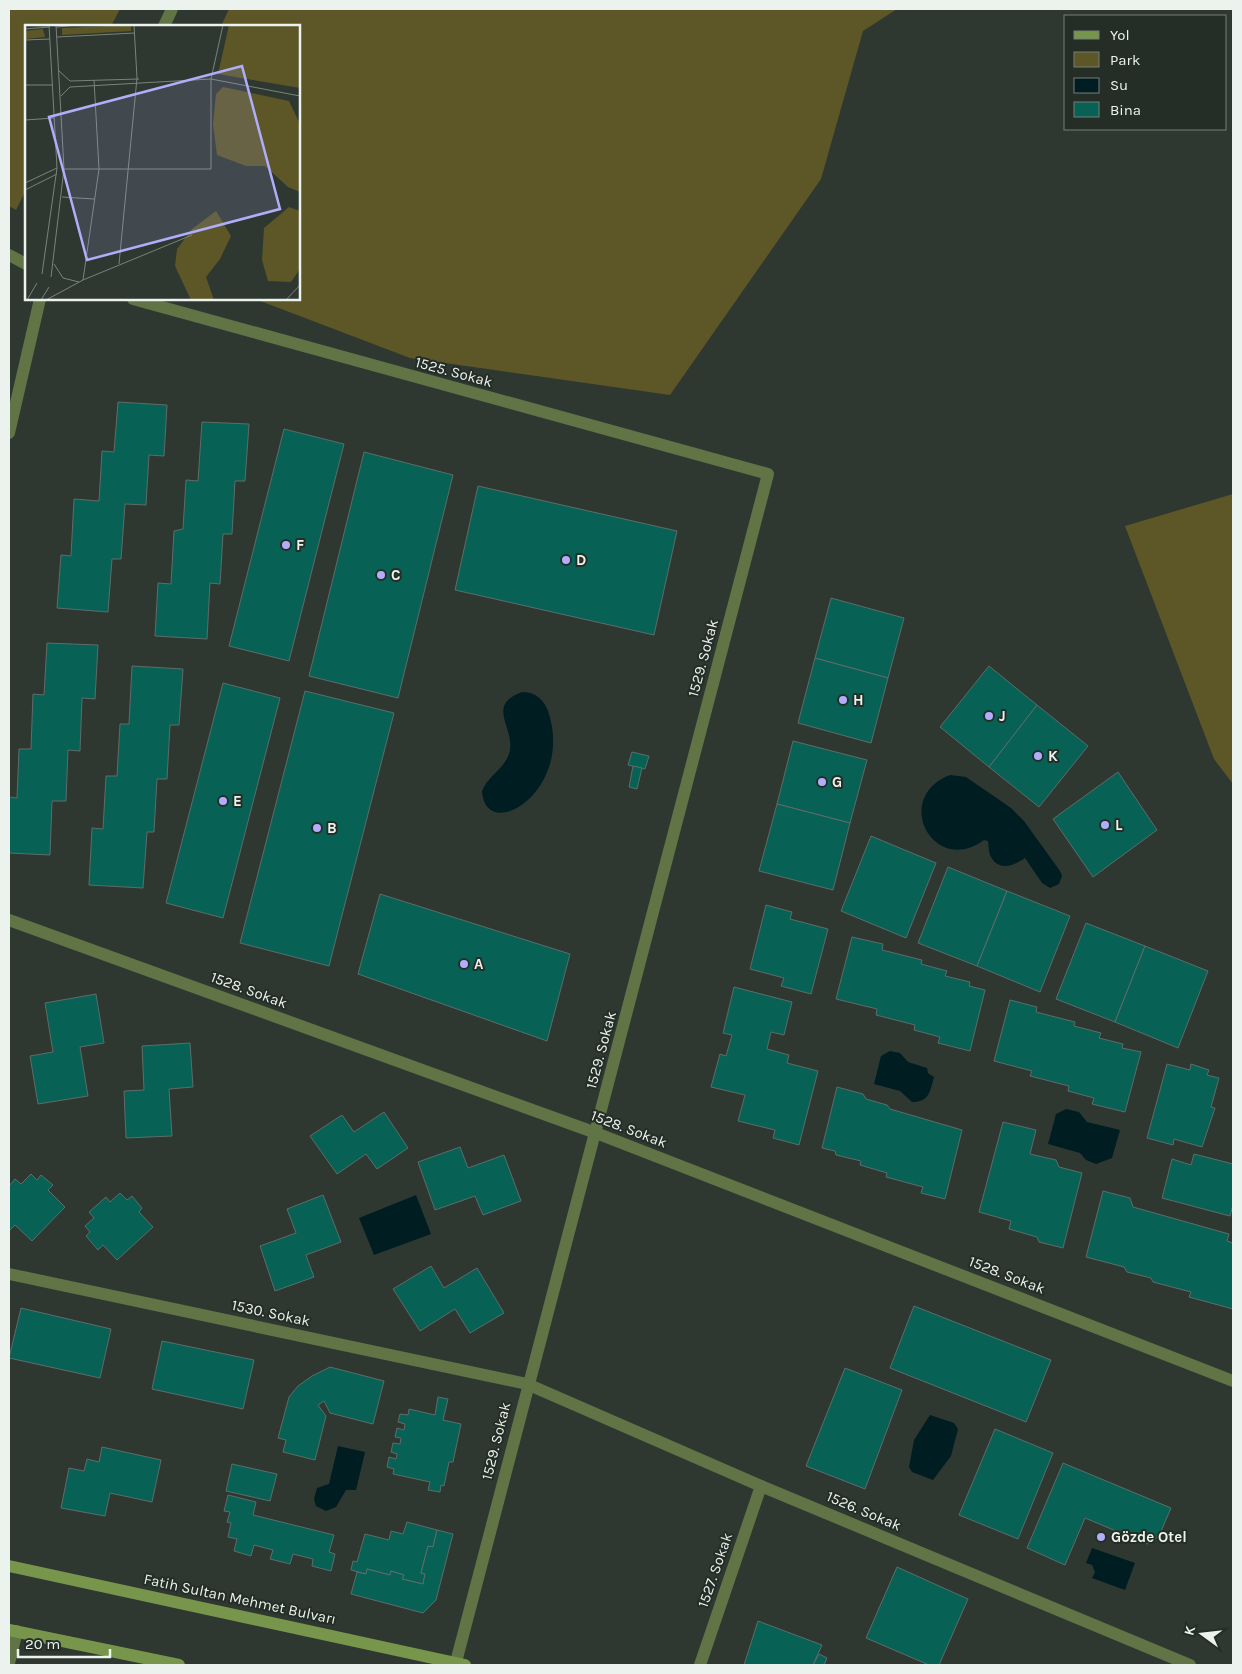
<svg xmlns="http://www.w3.org/2000/svg" width="1242" height="1674" font-family="Karla,sans-serif">
<style>
.green{fill:#5d5627}
.water{fill:#001d21}
.building{fill:#076255;stroke:#5e6c69}
.lines{fill:none;stroke-linecap:round;stroke-linejoin:round}
.street{stroke:#607446;stroke-width:12}
.secondary{stroke:#78964b;stroke-width:12}
.poi-dot{fill:#b0aefa;stroke:#242e27;stroke-width:2}
.labels{text-anchor:middle;dominant-baseline:central;stroke-width:4;stroke-linejoin:round;paint-order:stroke}
.street-label{font-size:15px;fill:#ecf2ed;stroke:#242e27}
.poi-label{font-size:15px;font-weight:bold;fill:#ecf2ed;stroke:#242e27;text-anchor:start}
.inset-road{fill:none;stroke:#7a827c;stroke-width:1}
.view{fill:#b0aefa;fill-opacity:0.15;stroke:#b0aefa;stroke-width:2.5}
.inset-edge{fill:none;stroke:#ecf2ed;stroke-width:2.5}
</style>
<rect width="100%" height="100%" fill="#2e3831"/>
<!-- green -->
<g class="green">
<polygon points="9,9 120,9 111,26 26,26 26,190 16,210 9,206"/>
<polygon points="229,9 897,9 863,31 821,179 670,395 410,358 255,299 299,299 299,26 221,26"/>
<polygon points="1233,494 1233,784 1214,759 1125,526"/>
</g>
<!-- water -->
<g class="water">
<path d="M522,692C537,692 545,701 549,714C573,793 485,844 482,791C488,776 503,770 509,754C517,728 484,706 522,692Z"/>
<path d="M950,775L966,777L1011,808L1024,821L1060,871L1062,876L1059,884L1050,888L1042,883L1025,858C1015,865 999,872 991,857C988,852 989,846 988,841L984,840C934,877 891,798 950,775Z"/>
<path d="M890,1051L900,1053L908,1062L927,1068L928,1073L934,1077C930,1092 929,1102 912,1102L900,1091L874,1084L881,1056Z"/>
<polygon points="1066,1109 1079,1112 1087,1122 1120,1130 1112,1158 1096,1164 1086,1160 1080,1153 1048,1144 1056,1114"/>
<polygon points="416,1195 431,1234 374,1255 359,1218"/>
<polygon points="930,1415 954,1423 958,1429 951,1456 933,1480 912,1472 909,1467 914,1440"/>
<polygon points="338,1446 365,1452 356,1490 346,1490 336,1507 326,1511 316,1506 314,1499 317,1488 329,1484"/>
<polygon points="1092,1548 1135,1563 1125,1590 1092,1578 1095,1572 1092,1565 1086,1563"/>
</g>
<!-- building -->
<g class="building">
<polygon points="118,402 167,405 164,456 149,455 146,505 125,504 121,559 112,559 108,612 57,608 61,555 71,556 74,499 99,501 102,451 114,452"/>
<polygon points="202,422 249,424 245,481 235,481 232,534 223,534 220,584 210,583 207,639 155,636 158,583 171,584 174,531 183,529 186,480 198,481"/>
<polygon points="284,429 344,444 289,661 229,646"/>
<polygon points="364,452 453,475 398,698 309,676"/>
<polygon points="478,486 677,531 654,635 455,590"/>
<polygon points="831,598 904,618 888,678 815,658"/>
<polygon points="47,643 98,645 95,699 82,698 80,751 68,750 66,801 52,801 50,855 9,853 9,797 17,798 19,749 31,749 33,694 44,695"/>
<polygon points="815,658 888,678 871,743 798,723"/>
<polygon points="132,666 183,669 179,725 170,725 167,779 157,779 154,832 147,832 143,888 89,885 92,828 103,829 106,776 117,776 120,724 129,724"/>
<polygon points="989,666 1037,705 989,767 940,727"/>
<polygon points="223,683 280,698 223,918 166,903"/>
<polygon points="305,691 394,713 329,966 240,943"/>
<polygon points="1037,705 1088,746 1039,807 989,767"/>
<polygon points="793,741 867,760 850,823 777,804"/>
<polygon points="632,752 649,756 645,769 628,765"/>
<polygon points="633,766 642,768 637,789 629,787"/>
<polygon points="1118,772 1157,830 1093,877 1053,819"/>
<polygon points="777,804 850,823 833,890 759,871"/>
<polygon points="871,836 936,863 906,938 841,911"/>
<polygon points="948,867 1007,891 977,966 918,943"/>
<polygon points="1007,891 1070,916 1040,992 977,966"/>
<polygon points="380,894 570,954 547,1041 358,974"/>
<polygon points="766,905 792,912 790,919 828,929 811,994 781,986 784,978 750,969"/>
<polygon points="1086,923 1145,946 1115,1022 1056,999"/>
<polygon points="852,937 883,944 882,950 922,960 921,964 947,971 945,976 970,982 969,986 985,990 970,1051 938,1043 940,1037 914,1030 915,1025 876,1015 877,1009 836,999"/>
<polygon points="1145,946 1208,971 1178,1048 1115,1022"/>
<polygon points="734,987 792,1002 784,1035 771,1032 767,1049 789,1055 787,1063 818,1071 799,1145 773,1138 775,1130 738,1121 745,1095 711,1087 720,1054 726,1056 732,1035 723,1033"/>
<polygon points="96,994 104,1043 80,1047 88,1096 38,1104 30,1056 53,1052 45,1003"/>
<polygon points="1010,1000 1037,1007 1036,1012 1075,1022 1074,1026 1101,1033 1099,1038 1123,1044 1122,1048 1141,1052 1125,1112 1092,1104 1094,1098 1068,1091 1069,1086 1030,1076 1032,1071 994,1061"/>
<polygon points="190,1043 193,1087 169,1089 172,1136 126,1138 124,1091 144,1090 142,1046"/>
<polygon points="1167,1064 1190,1070 1191,1064 1209,1070 1207,1075 1219,1078 1211,1107 1215,1108 1202,1147 1174,1139 1173,1145 1147,1138"/>
<polygon points="837,1087 863,1094 866,1099 887,1105 890,1109 962,1130 945,1199 921,1193 923,1187 886,1177 887,1173 860,1165 861,1161 836,1155 835,1151 822,1148"/>
<polygon points="384,1112 408,1148 377,1169 366,1154 337,1174 310,1136 342,1115 354,1132"/>
<polygon points="1003,1122 1036,1130 1030,1154 1056,1160 1059,1167 1082,1173 1063,1248 1039,1242 1037,1237 1009,1229 1011,1221 979,1212"/>
<polygon points="460,1147 468,1168 504,1155 521,1201 483,1215 475,1196 435,1210 418,1162"/>
<polygon points="1194,1154 1233,1164 1233,1205 1230,1216 1162,1198 1172,1159 1191,1165"/>
<polygon points="31,1174 37,1180 41,1175 53,1185 48,1190 65,1207 32,1241 15,1225 10,1230 9,1229 9,1186 15,1179 21,1184"/>
<polygon points="1103,1191 1130,1198 1133,1207 1229,1234 1227,1241 1233,1243 1233,1309 1189,1297 1191,1292 1153,1282 1151,1278 1127,1272 1124,1267 1086,1257"/>
<polygon points="120,1193 127,1200 132,1196 142,1208 139,1212 153,1227 117,1260 103,1245 98,1250 86,1236 90,1232 85,1226 94,1218 89,1212 106,1197 110,1202"/>
<polygon points="323,1195 341,1242 306,1255 314,1277 275,1291 260,1246 296,1233 287,1209"/>
<polygon points="431,1266 444,1288 477,1268 504,1313 470,1333 455,1309 420,1331 393,1289"/>
<polygon points="914,1306 1051,1360 1026,1422 890,1368"/>
<polygon points="21,1308 111,1329 100,1378 9,1358"/>
<polygon points="162,1341 254,1360 243,1409 152,1389"/>
<polygon points="330,1367 384,1381 373,1424 330,1413 324,1401 318,1405 326,1416 315,1460 283,1452 286,1440 278,1438 289,1397 298,1386 312,1376"/>
<polygon points="845,1368 902,1390 865,1489 806,1466"/>
<polygon points="438,1397 448,1399 443,1420 461,1424 453,1462 449,1462 444,1486 441,1485 440,1492 428,1490 430,1482 393,1474 394,1469 387,1467 389,1457 396,1459 397,1454 391,1452 393,1443 400,1444 401,1438 395,1437 397,1428 404,1430 405,1424 398,1422 400,1414 408,1415 409,1409 435,1415"/>
<polygon points="995,1429 1053,1453 1018,1539 959,1515"/>
<polygon points="102,1447 161,1460 152,1502 110,1493 105,1516 61,1508 69,1468 84,1471 87,1459 99,1462"/>
<polygon points="1063,1463 1171,1508 1159,1536 1147,1544 1085,1518 1065,1565 1027,1548"/>
<polygon points="232,1464 277,1474 270,1501 226,1491"/>
<polygon points="228,1495 256,1502 253,1515 334,1535 329,1552 335,1554 331,1571 312,1566 313,1559 293,1554 290,1564 270,1559 273,1550 254,1545 251,1556 234,1551 237,1539 228,1537 231,1523 227,1522 230,1512 224,1511"/>
<polygon points="407,1522 437,1530 433,1547 428,1546 421,1573 425,1574 423,1584 402,1579 404,1575 391,1571 390,1575 367,1569 366,1574 351,1570 353,1561 357,1562 365,1534 389,1540 391,1531 403,1534"/>
<polygon points="437,1530 453,1534 436,1600 423,1613 351,1594 357,1572 366,1574 367,1569 390,1575 391,1571 404,1575 402,1579 423,1584 425,1574 421,1573 428,1546 433,1547"/>
<polygon points="897,1567 968,1599 939,1665 929,1665 866,1638"/>
<polygon points="758,1621 822,1645 813,1665 744,1665"/>
<polygon points="819,1654 827,1658 824,1665 813,1665"/>
</g>
<g class="lines">
<!-- street -->
<g class="street">
<polyline points="164,26 172,9"/>
<polyline points="9,255 26,264"/>
<polyline points="133,299 768,474 456,1662"/>
<polyline points="9,433 40,299"/>
<polyline points="9,920 596,1133 1233,1381"/>
<polyline points="9,1274 527,1384 761,1486 1190,1665"/>
<polyline points="9,1663 17,1631"/>
<polyline points="700,1665 761,1486"/>
</g>
<!-- secondary -->
<g class="secondary">
<polyline points="9,1566 465,1665"/>
<polyline points="9,1630 179,1665"/>
</g>
</g>
<!-- markers -->
<g class="poi-dot">
<circle cx="286" cy="545" r="5"/>
<circle cx="566" cy="560" r="5"/>
<circle cx="381" cy="575" r="5"/>
<circle cx="843" cy="700" r="5"/>
<circle cx="989" cy="716" r="5"/>
<circle cx="1038" cy="756" r="5"/>
<circle cx="822" cy="782" r="5"/>
<circle cx="223" cy="801" r="5"/>
<circle cx="1105" cy="825" r="5"/>
<circle cx="317" cy="828" r="5"/>
<circle cx="464" cy="964" r="5"/>
<circle cx="1101" cy="1537" r="5"/>
</g>
<g class="labels">
<!-- street labels -->
<g class="street-label">
<text transform="translate(454 372) rotate(15)">1525. Sokak</text>
<text transform="translate(703 658) rotate(-75)">1529. Sokak</text>
<text transform="translate(249 990) rotate(20)">1528. Sokak</text>
<text transform="translate(601 1050) rotate(-75)">1529. Sokak</text>
<text transform="translate(629 1129) rotate(21)">1528. Sokak</text>
<text transform="translate(1007 1275) rotate(21)">1528. Sokak</text>
<text transform="translate(271 1313) rotate(12)">1530. Sokak</text>
<text transform="translate(496 1441) rotate(-76)">1529. Sokak</text>
<text transform="translate(864 1511) rotate(23)">1526. Sokak</text>
<text transform="translate(715 1570) rotate(-71)">1527. Sokak</text>
<text transform="translate(240 1599) rotate(12)">Fatih Sultan Mehmet Bulvarı</text>
</g>
<!-- poi labels -->
<g class="poi-label">
<text x="296" y="545">F</text>
<text x="576" y="560">D</text>
<text x="391" y="575">C</text>
<text x="853" y="700">H</text>
<text x="999" y="716">J</text>
<text x="1048" y="756">K</text>
<text x="832" y="782">G</text>
<text x="233" y="801">E</text>
<text x="1115" y="825">L</text>
<text x="327" y="828">B</text>
<text x="474" y="964">A</text>
<text x="1111" y="1537">Gözde Otel</text>
</g>
</g>
<!-- overview -->
<g transform="translate(25 25)">
<rect width="275" height="275" fill="#2e3831"/>
<path d="M106,0V6L37,10V3ZM204,0H275V63L193,49ZM18,4L20,12L0,14V6ZM198,62L264,76L275,99V167L263,162L240,141H221L192,130L188,99L191,69ZM264,182L275,186V244L266,257L243,256L237,235L239,203ZM191,186L206,211L195,234L181,252L189,275H166L150,241L152,224L167,204Z" fill="#5d5627"/>
<path class="inset-road" d="M32,2L52,0M0,4L24,2M32,12L110,8M0,15L25,14M34,46L45,56L114,54M0,60H28M36,71L45,62L186,54L275,71M0,95L29,93M39,144H186V54L198,0M0,158L32,143M0,165L32,149M37,172L69,174M29,239L38,253L54,257M94,239L112,53L109,0M17,249L32,143L24,0M26,252L39,144L31,0M58,255L74,144L69,55M2,275L12,258M16,275L24,262M21,275L58,255L167,210M261,275L275,260"/>
<path class="view" d="M217,41L255,184L62,235L24,92Z"/>
<rect width="275" height="275" class="inset-edge"/>
</g>
<!-- border -->
<rect width="1242" height="1674" fill="none" stroke="#ecf2ed" stroke-width="20"/>
<!-- legend -->
<rect x="1064" y="15" width="162" height="115" fill="#242e27" stroke="#747c76"/>
<rect x="1074" y="31" width="25" height="8" fill="#78964b" stroke="#747c76"/>
<text x="1110" y="40" font-size="15" fill="#ecf2ed">Yol</text>
<rect x="1074" y="52" width="25" height="15" fill="#5d5627" stroke="#747c76"/>
<text x="1110" y="65" font-size="15" fill="#ecf2ed">Park</text>
<rect x="1074" y="78" width="25" height="15" fill="#001d21" stroke="#747c76"/>
<text x="1110" y="90" font-size="15" fill="#ecf2ed">Su</text>
<rect x="1074" y="102" width="25" height="15" fill="#076255" stroke="#747c76"/>
<text x="1110" y="115" font-size="15" fill="#ecf2ed">Bina</text>
<!-- north arrow -->
<g transform="translate(1202 1634) rotate(285)" stroke="#242e27" stroke-width="4" paint-order="stroke">
<path d="M0-4L9 19L0 12L-9 19Z" fill="#ecf2ed"/>
<text y="-8" font-size="14" font-weight="bold" text-anchor="middle" fill="#ecf2ed">K</text>
</g>
<!-- scale -->
<path d="M18 1649v8h92v-8" fill="none" stroke="#ecf2ed" stroke-width="2.5"/>
<text x="25" y="1649" font-size="15" fill="#ecf2ed" stroke="#242e27" stroke-width="4" paint-order="stroke">20 m</text>
</svg>
